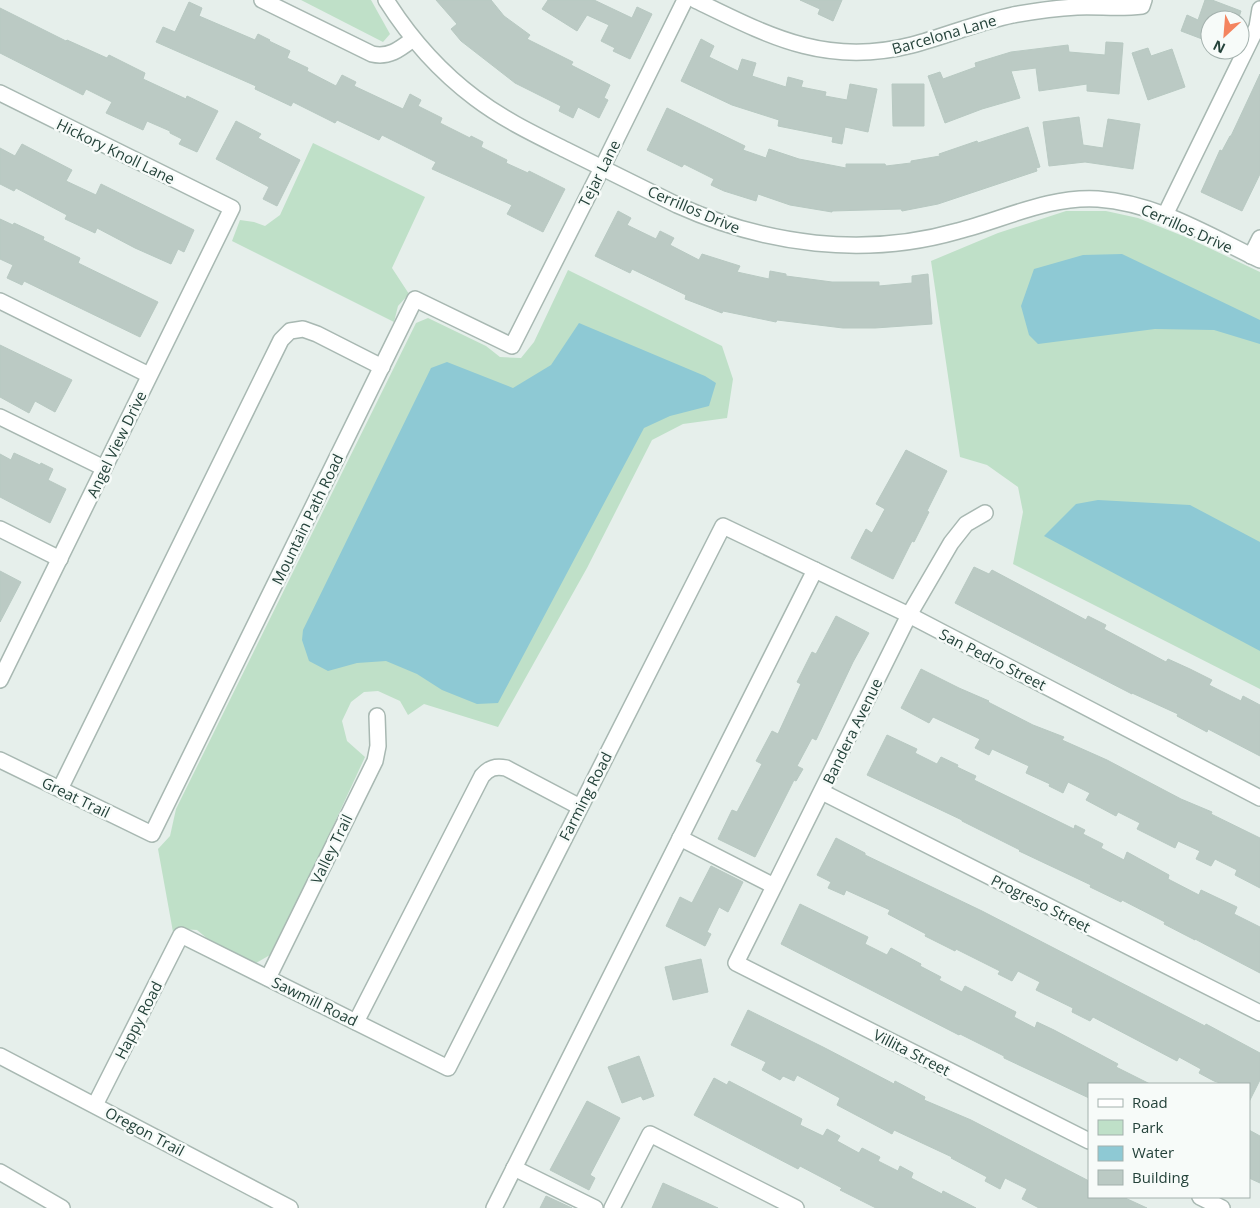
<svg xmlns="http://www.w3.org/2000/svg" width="1260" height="1208" font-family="'Open Sans',sans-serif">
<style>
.green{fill:#bfe0c8}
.water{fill:#8ec9d4}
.building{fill:#bbcac4;stroke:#b8c9c2}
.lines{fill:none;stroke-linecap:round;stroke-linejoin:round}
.minor-casing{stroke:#a8b8b2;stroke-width:18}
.minor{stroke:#fff;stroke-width:15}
.labels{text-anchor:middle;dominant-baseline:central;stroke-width:5;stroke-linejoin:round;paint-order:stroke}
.street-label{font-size:15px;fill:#24423a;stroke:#f7fbf9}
</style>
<rect width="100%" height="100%" fill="#e6efeb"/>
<!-- green -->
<g class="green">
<polygon points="301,0 371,0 390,34 383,42"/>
<polygon points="313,143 425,197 392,268 409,294 398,306 394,322 232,241 240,220 254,222 265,226 280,215"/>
<polygon points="1066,211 1106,211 1138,218 1188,238 1260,272 1260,689 1013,564 1023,512 1018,487 987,465 960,457 931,261 998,233"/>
<polygon points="568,270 722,346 733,379 727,418 683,424 652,440 587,568 498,727 424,704 408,715 400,701 378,691 364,692 351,702 342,721 347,741 365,757 322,850 270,955 256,963 209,940 197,930 181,929 173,932 158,849 170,836 176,809 416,323 428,318 486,346 500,357 521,358 534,342"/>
</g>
<!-- water -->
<g class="water">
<polygon points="1122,254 1260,320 1260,344 1214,330 1155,329 1038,344 1029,335 1021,306 1034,269 1083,255"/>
<polygon points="579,323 705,376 716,383 709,406 670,416 644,428 498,703 477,704 442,690 417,674 386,661 357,663 328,671 309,661 302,640 303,630 431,368 447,362 513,388 551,365"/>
<polygon points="1098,500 1190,505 1260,542 1260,651 1044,536 1076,504"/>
</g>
<!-- building -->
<g class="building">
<polygon points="436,0 491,0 504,16 530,35 527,39 573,62 571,65 610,85 604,98 608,100 599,118 578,107 573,118 559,111 561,106 515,83 461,41 451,29 457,24"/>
<polygon points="548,0 594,0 632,18 637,7 652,14 630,59 613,51 615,48 601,41 609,25 587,15 577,31 542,9"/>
<polygon points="800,0 842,0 833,21 818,14 820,9"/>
<polygon points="1205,0 1212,0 1241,11 1238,20 1210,20 1210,42 1181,31 1187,15 1198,20"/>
<polygon points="189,2 202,8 199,16 255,40 258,34 270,40 269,41 290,51 287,58 308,68 307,71 336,86 342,75 356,82 354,86 403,109 410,94 421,100 418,106 442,118 440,123 470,138 471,136 483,142 481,147 507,160 506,163 528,173 529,171 565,189 543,232 507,214 512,205 432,169 436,162 382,135 379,140 337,120 335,123 293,102 291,106 255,89 256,86 156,42 163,27 175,32"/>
<polygon points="0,8 66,41 67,40 107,58 109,55 145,73 143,79 186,99 187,96 218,111 197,152 179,144 182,139 170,133 170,131 147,121 143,130 106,113 112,102 86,89 83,95 0,53"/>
<polygon points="701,39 714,46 709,57 738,71 742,59 756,63 752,76 786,87 788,77 803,81 801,87 826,92 825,96 847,100 850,84 877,89 868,132 845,127 842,144 832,142 833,137 778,126 779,120 732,105 681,81"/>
<polygon points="1106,42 1123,43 1119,94 1087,91 1087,84 1039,91 1036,68 1011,71 1020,98 982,109 945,123 928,76 940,72 943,79 976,67 975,63 1011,52 1068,45 1069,52 1105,55"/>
<polygon points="1148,48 1151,56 1172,49 1185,87 1148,100 1132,53"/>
<polygon points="1260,74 1260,174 1242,211 1201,192 1220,150 1222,151 1230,136 1231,136"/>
<polygon points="892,84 924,84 924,126 893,126"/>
<polygon points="667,108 745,146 743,150 766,158 769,149 799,159 846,168 846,164 885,164 886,166 911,163 911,161 940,156 939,154 977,141 978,143 1028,127 1040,167 1036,168 1037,171 938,204 902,211 901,209 832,211 832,212 790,205 758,194 756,201 724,191 711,185 714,179 684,164 682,167 647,150"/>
<polygon points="1079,117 1083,145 1103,148 1108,119 1140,124 1133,169 1085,162 1049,166 1043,122"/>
<polygon points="236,121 261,134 258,138 300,160 277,206 263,199 269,187 216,159"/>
<polygon points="22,144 72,170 66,181 96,195 101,184 194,230 184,252 178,249 171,264 135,248 97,228 95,233 65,219 67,215 16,188 14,191 0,184 0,148 15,156"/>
<polygon points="618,211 631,218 627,225 656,239 660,231 674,238 670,245 699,260 702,254 740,266 737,272 769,279 770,271 786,274 786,276 832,282 879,282 879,286 912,283 912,276 928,274 932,324 875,328 843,328 777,320 776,322 723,311 722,313 685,299 686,295 632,269 630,273 595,256"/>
<polygon points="0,219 13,225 14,223 44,237 43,240 80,258 78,263 158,302 140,337 24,281 22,285 7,278 13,265 0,259"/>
<polygon points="0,345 72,380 55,412 35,401 29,413 0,397"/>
<polygon points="906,450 947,471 927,511 929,512 914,542 912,541 893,579 851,558 866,529 872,533 885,509 876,504"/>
<polygon points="14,453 40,465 41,463 53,469 48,480 66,489 50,523 0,497 0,454 11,460"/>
<polygon points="974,567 989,574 992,570 1086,620 1088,616 1106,625 1104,629 1166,662 1168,659 1190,669 1212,680 1209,685 1241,701 1243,696 1260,705 1260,756 1208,729 1207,732 1177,716 1178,714 1132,693 1132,694 955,603"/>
<polygon points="0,571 21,582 0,622"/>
<polygon points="836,616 869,633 853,662 816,740 812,738 797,766 803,769 796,781 794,780 755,857 718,839 732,810 737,812 762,764 756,761 772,731 778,734 801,684 797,682 812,652 816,654"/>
<polygon points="921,669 959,688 989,701 988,702 1033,725 1064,737 1062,740 1107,760 1181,799 1212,812 1211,814 1260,838 1260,888 1235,875 1237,870 1215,859 1211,866 1196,859 1200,851 1178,841 1175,848 1137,829 1140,823 1118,812 1116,816 1086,800 1090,793 1068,782 1063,793 1049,786 1050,784 1026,773 1029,766 992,749 989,755 975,748 980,739 933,717 929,723 901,708"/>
<polygon points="887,735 917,749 915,753 937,764 941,757 958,765 957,767 976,776 974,780 1074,829 1075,825 1085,830 1083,834 1103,844 1101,848 1124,860 1127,852 1169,875 1168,879 1199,895 1201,890 1237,907 1234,914 1260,927 1260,973 1195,939 1195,940 1164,924 1165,922 1122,900 1121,902 1090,887 1091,885 1019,851 1020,850 962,821 962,820 867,775"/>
<polygon points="836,838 865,853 865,855 982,911 1205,1026 1206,1024 1260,1053 1260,1080 1249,1102 1249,1084 1223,1084 1214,1081 1199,1073 1201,1069 1179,1057 1177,1061 1093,1017 1090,1021 1072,1012 1073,1008 1036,990 1040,982 1018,971 1012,981 998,974 1000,971 956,949 955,951 925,936 926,934 888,914 890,910 846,890 844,895 828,888 831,882 817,875"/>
<polygon points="711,866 743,882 728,912 719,907 707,932 711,934 705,946 666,926 680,897 692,903"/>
<polygon points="800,904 868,937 865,944 887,955 891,948 921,964 920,966 941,977 939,980 962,992 965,986 1016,1012 1014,1017 1035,1028 1037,1022 1054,1030 1118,1064 1116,1067 1150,1084 1089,1084 1089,1098 1004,1058 1004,1056 960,1034 959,1035 781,944"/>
<polygon points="701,959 708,992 673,1000 665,967"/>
<polygon points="748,1010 823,1047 894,1084 895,1081 925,1097 924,1100 971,1120 1089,1181 1089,1197 1123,1197 1147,1208 1039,1208 1022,1199 1027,1189 1005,1178 1000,1189 985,1181 987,1177 951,1158 952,1157 894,1130 892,1134 837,1105 840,1098 797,1075 794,1081 783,1076 780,1080 762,1070 766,1062 731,1045"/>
<polygon points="639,1056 654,1096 643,1100 641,1096 622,1103 608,1067"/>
<polygon points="714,1078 727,1085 729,1081 802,1119 800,1125 823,1136 827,1129 840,1136 837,1141 859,1153 862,1148 880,1157 878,1161 898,1171 900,1166 913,1173 911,1178 942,1194 943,1191 976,1208 876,1208 840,1190 842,1188 800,1166 798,1169 694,1115"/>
<polygon points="587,1101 620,1118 590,1175 595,1178 589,1190 550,1170"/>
<polygon points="1249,1130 1260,1136 1260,1183 1249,1178"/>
<polygon points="663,1183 718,1208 652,1208"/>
<polygon points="546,1196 572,1208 540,1208"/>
</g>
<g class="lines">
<defs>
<g id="minor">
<path d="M262,0L372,54C389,58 400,49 413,39"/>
<path d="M386,0C410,38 439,71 475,98C504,120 536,135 568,151C604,169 641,187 677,205C766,245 864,258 958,231C1005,219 1049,196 1098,199C1156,203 1208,235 1260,260"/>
<path d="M695,0C769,36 826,67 912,45C946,36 979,22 1013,15C1035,11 1056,8 1077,7C1099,6 1120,9 1142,6L1144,0"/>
<polyline points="0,93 232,208 0,680"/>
<polyline points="1165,215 1257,27 1260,9"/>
<polyline points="1251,256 1260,238"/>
<polyline points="0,301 149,375"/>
<polyline points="0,417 104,468"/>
<polyline points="985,513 966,524 951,543 909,615 736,963 1089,1141"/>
<polyline points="0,529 60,559"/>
<polyline points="0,760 152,834 415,299 512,346 602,168 685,0"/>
<polyline points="60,789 281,340 290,331 303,329 317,334 382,367"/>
<polyline points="822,792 1260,1013"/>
<polyline points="680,838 774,886"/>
<polyline points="268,978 375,761 378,746 377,716"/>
<path d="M356,1022L482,776C489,768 495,766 506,768L580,807"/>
<polyline points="0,1056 290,1208"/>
<polyline points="95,1105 181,935 448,1068 723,526 909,615 1260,798"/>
<polyline points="514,1168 595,1208"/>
<polyline points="0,1172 62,1208"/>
<polyline points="1200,1197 1222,1208"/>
<polyline points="494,1208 815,570"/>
<polyline points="612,1208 650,1134 796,1208"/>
</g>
</defs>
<!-- minor casing -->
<use href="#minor" class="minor-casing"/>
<!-- minor -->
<use href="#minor" class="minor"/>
</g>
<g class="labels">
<!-- street labels -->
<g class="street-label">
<text transform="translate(944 34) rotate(-16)">Barcelona Lane</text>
<text transform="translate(116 151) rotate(26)">Hickory Knoll Lane</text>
<text transform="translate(599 173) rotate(-63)">Tejar Lane</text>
<text transform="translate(694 209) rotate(23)">Cerrillos Drive</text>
<text transform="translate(1187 228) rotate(24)">Cerrillos Drive</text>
<text transform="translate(116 444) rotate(-64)">Angel View Drive</text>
<text transform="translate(307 519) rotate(-64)">Mountain Path Road</text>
<text transform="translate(993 659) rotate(27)">San Pedro Street</text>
<text transform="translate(852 731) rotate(-64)">Bandera Avenue</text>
<text transform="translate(585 796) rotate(-63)">Farming Road</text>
<text transform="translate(76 797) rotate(26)">Great Trail</text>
<text transform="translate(331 849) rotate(-64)">Valley Trail</text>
<text transform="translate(1041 903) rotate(27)">Progreso Street</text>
<text transform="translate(315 1001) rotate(26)">Sawmill Road</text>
<text transform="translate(138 1020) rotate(-63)">Happy Road</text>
<text transform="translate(912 1052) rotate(27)">Villita Street</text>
<text transform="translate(145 1131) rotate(28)">Oregon Trail</text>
</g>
</g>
<!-- legend -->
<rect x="1088" y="1083" width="162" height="115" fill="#f7fbf9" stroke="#a3b1ad"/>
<rect x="1098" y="1099" width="25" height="8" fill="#ffffff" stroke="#a3b1ad"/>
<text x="1132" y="1108" font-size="15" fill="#24423a">Road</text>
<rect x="1098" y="1120" width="25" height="15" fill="#bfe0c8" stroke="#a3b1ad"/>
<text x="1132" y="1133" font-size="15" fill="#24423a">Park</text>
<rect x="1098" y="1146" width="25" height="15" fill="#8ec9d4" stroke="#a3b1ad"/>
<text x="1132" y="1158" font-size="15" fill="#24423a">Water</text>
<rect x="1098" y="1170" width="25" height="15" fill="#bbcac4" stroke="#a3b1ad"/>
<text x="1132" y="1183" font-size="15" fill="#24423a">Building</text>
<!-- north arrow -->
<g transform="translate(1225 35) rotate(206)"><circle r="24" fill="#f7fbf9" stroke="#a3b1ad"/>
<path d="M0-4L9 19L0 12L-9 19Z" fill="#f4845f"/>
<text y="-8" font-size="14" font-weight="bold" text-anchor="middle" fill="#24423a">N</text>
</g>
</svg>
